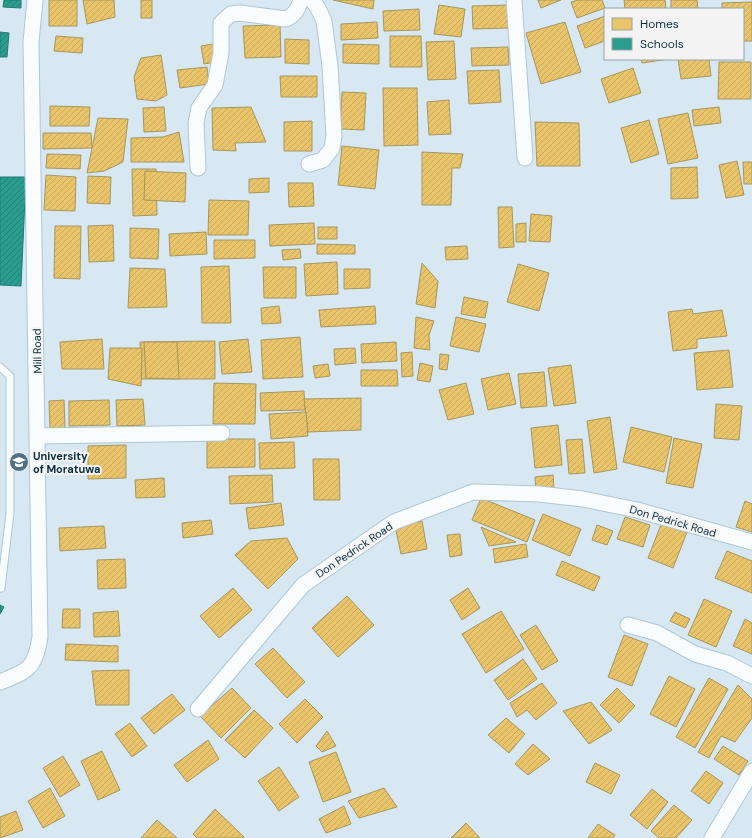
<svg xmlns="http://www.w3.org/2000/svg" width="752" height="838" font-family="'DM Sans',sans-serif">
<style>
.homes{fill:url(#homes-hatch);stroke:#a6975e}
.schools{fill:url(#schools-hatch);stroke:#207c78}
.lines{fill:none;stroke-linecap:round;stroke-linejoin:round}
.lane-casing{stroke:#aec6d5;stroke-width:9}
.street-casing{stroke:#aec6d5;stroke-width:17}
.lane{stroke:#f9fcfd;stroke-width:7}
.street{stroke:#f9fcfd;stroke-width:15}
.labels{text-anchor:middle;dominant-baseline:central;stroke-width:4;stroke-linejoin:round;paint-order:stroke}
.street-label{font-size:11px;fill:#092f42;stroke:#f3f3f3}
.poi-label{font-size:11px;font-weight:bold;fill:#092f42;stroke:#f3f3f3;text-anchor:start}
</style>
<defs>
<pattern id="homes-hatch" width="6" height="6" patternUnits="userSpaceOnUse"><rect width="6" height="6" fill="#e9c46a"/><path d="M-1 1l2-2M0 6l6-6M5 7l2-2" fill="none" stroke="#c6a95d"/></pattern>
<pattern id="schools-hatch" width="6" height="6" patternUnits="userSpaceOnUse"><rect width="6" height="6" fill="#2a9d8f"/><path d="M-1 1l2-2M0 6l6-6M5 7l2-2" fill="none" stroke="#228076"/></pattern>
</defs>
<rect width="100%" height="100%" fill="#d7e8f3"/>
<!-- homes -->
<g class="homes">
<rect x="49" y="0" width="28" height="26"/>
<polygon points="83,0 114,0 115,17 87,24"/>
<rect x="141" y="0" width="11" height="18"/>
<polygon points="333,0 374,0 373,9"/>
<polygon points="538,0 561,0 541,8"/>
<polygon points="578,0 602,0 605,8 577,18 571,2"/>
<polygon points="624,0 665,0 666,9 625,9"/>
<polygon points="671,0 697,0 698,9 671,9"/>
<polygon points="752,2 752,41 743,41 743,9 722,9 722,3"/>
<polygon points="439,5 465,9 461,37 434,34"/>
<polygon points="509,5 510,28 473,29 472,6"/>
<polygon points="419,9 420,30 384,31 383,11"/>
<polygon points="605,16 605,41 585,48 577,26"/>
<polygon points="377,22 378,38 341,40 341,24"/>
<polygon points="565,22 581,72 541,84 526,33"/>
<polygon points="280,25 281,57 245,58 243,26"/>
<polygon points="56,36 83,38 82,53 54,51"/>
<polygon points="390,36 421,36 422,67 390,67"/>
<polygon points="285,39 309,40 309,64 285,63"/>
<polygon points="454,41 456,79 428,80 426,42"/>
<polygon points="213,44 216,62 204,64 201,46"/>
<polygon points="343,44 379,45 379,64 343,63"/>
<polygon points="508,47 509,65 472,66 471,48"/>
<polygon points="161,55 167,95 156,101 137,99 134,77 141,58"/>
<polygon points="641,59 669,59 642,63"/>
<polygon points="678,59 709,59 711,76 681,79"/>
<polygon points="719,62 751,62 751,99 718,99"/>
<polygon points="207,67 209,84 180,88 177,70"/>
<polygon points="633,68 641,93 609,103 601,79"/>
<polygon points="499,70 501,102 469,104 467,71"/>
<polygon points="280,76 317,76 317,97 281,97"/>
<polygon points="383,88 417,88 418,145 384,146"/>
<polygon points="342,92 366,93 364,130 340,129"/>
<polygon points="449,100 451,134 429,135 427,102"/>
<polygon points="50,106 90,107 89,126 50,126"/>
<polygon points="164,107 166,131 144,132 143,108"/>
<polygon points="251,107 266,142 235,143 236,151 213,150 212,108"/>
<polygon points="719,107 721,123 694,126 692,110"/>
<polygon points="688,113 698,158 668,164 658,119"/>
<polygon points="98,118 128,119 123,162 104,171 87,173"/>
<polygon points="649,120 659,154 631,163 621,128"/>
<polygon points="312,121 312,151 284,151 284,122"/>
<polygon points="535,122 579,123 580,166 537,166"/>
<polygon points="179,132 184,162 131,162 131,138 163,137"/>
<polygon points="43,133 91,133 92,148 43,149"/>
<polygon points="342,146 379,150 375,189 338,185"/>
<polygon points="422,152 463,154 460,168 452,168 451,205 422,205"/>
<polygon points="47,154 81,155 80,169 46,168"/>
<polygon points="737,161 744,195 726,198 719,165"/>
<polygon points="743,162 752,162 752,184 744,184"/>
<polygon points="697,167 698,198 671,199 671,168"/>
<polygon points="132,169 156,169 157,215 133,216"/>
<polygon points="145,171 186,173 185,202 144,200"/>
<polygon points="46,175 76,177 75,211 44,210"/>
<polygon points="88,176 111,177 110,204 87,203"/>
<polygon points="269,178 269,192 249,193 249,179"/>
<polygon points="288,183 313,183 314,206 289,207"/>
<polygon points="209,200 249,201 248,235 208,235"/>
<polygon points="498,207 512,207 514,247 499,248"/>
<polygon points="531,214 552,216 550,242 529,241"/>
<polygon points="314,223 315,244 270,246 269,225"/>
<polygon points="526,223 526,242 516,242 516,224"/>
<polygon points="113,225 114,261 89,262 88,226"/>
<polygon points="55,226 81,226 80,279 54,278"/>
<rect x="318" y="227" width="19" height="12"/>
<polygon points="130,228 159,229 158,259 130,258"/>
<polygon points="206,232 207,254 170,256 169,234"/>
<polygon points="214,240 255,240 255,258 214,259"/>
<polygon points="317,244 355,245 355,254 317,254"/>
<polygon points="467,246 468,259 446,260 445,247"/>
<polygon points="300,249 301,258 283,260 282,250"/>
<polygon points="337,262 338,294 306,296 304,264"/>
<polygon points="422,263 438,281 435,308 416,304"/>
<polygon points="518,264 549,273 539,311 507,302"/>
<polygon points="229,266 231,323 202,323 201,267"/>
<polygon points="263,267 296,267 296,298 264,298"/>
<polygon points="130,268 165,269 167,307 128,308"/>
<polygon points="344,269 370,269 370,288 344,289"/>
<polygon points="464,297 488,302 485,318 461,314"/>
<polygon points="279,306 281,323 262,324 261,308"/>
<polygon points="375,306 376,324 321,327 319,310"/>
<polygon points="692,309 693,314 722,310 727,336 697,339 697,348 673,351 668,312"/>
<polygon points="416,317 434,321 429,335 430,350 414,348"/>
<polygon points="456,317 486,324 479,352 450,346"/>
<polygon points="300,337 303,377 263,379 261,340"/>
<polygon points="102,339 104,369 62,369 60,342"/>
<polygon points="248,339 252,372 222,374 219,342"/>
<polygon points="215,341 215,379 141,379 140,342"/>
<polygon points="144,342 177,342 179,379 146,378"/>
<polygon points="396,342 397,361 362,363 361,344"/>
<polygon points="110,348 142,348 141,386 108,379"/>
<polygon points="355,348 356,363 335,365 334,349"/>
<polygon points="729,350 733,387 697,390 694,353"/>
<polygon points="412,352 413,376 402,377 401,353"/>
<polygon points="440,354 449,355 447,370 439,369"/>
<polygon points="420,363 433,366 430,382 417,380"/>
<polygon points="328,364 330,376 315,378 313,366"/>
<polygon points="571,365 576,403 554,406 548,368"/>
<polygon points="361,370 397,370 398,386 361,386"/>
<polygon points="544,372 547,406 521,408 518,374"/>
<polygon points="509,373 516,404 488,410 481,379"/>
<polygon points="214,383 256,384 255,424 213,424"/>
<polygon points="466,383 474,414 448,420 439,390"/>
<polygon points="304,391 305,410 261,411 260,393"/>
<polygon points="361,398 361,430 308,432 304,399"/>
<polygon points="143,399 145,425 117,426 116,400"/>
<polygon points="64,400 65,428 50,428 49,401"/>
<polygon points="109,400 110,425 69,426 69,401"/>
<polygon points="716,404 742,406 739,440 714,438"/>
<polygon points="306,412 308,436 271,439 269,414"/>
<polygon points="610,417 617,469 594,473 587,421"/>
<polygon points="558,425 562,465 535,468 531,428"/>
<polygon points="631,427 672,437 664,472 623,462"/>
<polygon points="674,438 702,444 693,488 666,483"/>
<polygon points="207,439 255,439 255,467 207,468"/>
<polygon points="582,439 585,473 569,474 566,440"/>
<polygon points="294,442 295,468 260,469 259,443"/>
<polygon points="126,445 126,478 88,479 88,446"/>
<polygon points="313,459 339,459 340,500 314,500"/>
<polygon points="272,475 273,502 230,504 229,476"/>
<polygon points="553,475 554,490 536,492 535,477"/>
<polygon points="164,478 165,497 136,498 135,480"/>
<polygon points="481,498 535,520 527,542 472,520"/>
<polygon points="745,501 752,504 752,532 736,527"/>
<polygon points="281,503 284,525 249,529 246,508"/>
<polygon points="543,514 581,529 570,556 532,540"/>
<polygon points="625,517 650,525 643,547 617,539"/>
<polygon points="211,520 213,534 183,538 182,523"/>
<polygon points="422,521 427,549 401,554 395,526"/>
<polygon points="662,522 687,532 673,568 648,558"/>
<polygon points="597,525 613,531 607,545 592,540"/>
<polygon points="104,526 106,548 60,551 59,528"/>
<polygon points="481,527 516,542 489,546"/>
<polygon points="460,534 462,555 450,557 447,535"/>
<polygon points="287,538 298,559 268,589 235,555 251,541"/>
<polygon points="526,544 528,557 495,563 493,549"/>
<polygon points="727,551 752,561 752,593 715,578"/>
<polygon points="125,559 126,588 98,589 97,560"/>
<polygon points="562,561 600,577 594,591 556,575"/>
<polygon points="233,588 252,610 219,638 200,616"/>
<polygon points="468,588 480,608 462,620 450,600"/>
<polygon points="347,596 374,625 338,657 312,628"/>
<polygon points="704,599 732,611 716,647 688,635"/>
<polygon points="63,609 80,609 80,628 62,628"/>
<polygon points="118,611 120,636 94,637 93,613"/>
<polygon points="501,611 524,649 486,673 462,634"/>
<polygon points="675,612 690,619 685,628 670,621"/>
<polygon points="745,619 752,623 752,654 733,646"/>
<polygon points="536,625 558,661 542,670 520,635"/>
<polygon points="624,635 648,644 632,686 608,677"/>
<polygon points="66,644 118,646 118,662 65,660"/>
<polygon points="273,648 305,682 287,698 255,664"/>
<polygon points="523,659 537,679 508,700 494,680"/>
<polygon points="129,670 129,705 96,705 92,671"/>
<polygon points="669,676 695,689 676,727 650,714"/>
<polygon points="709,678 728,689 695,748 676,737"/>
<polygon points="542,683 557,703 536,720 527,710 517,717 510,703"/>
<polygon points="738,685 752,699 752,718 735,742 721,736 709,758 698,752"/>
<polygon points="232,688 251,708 221,738 200,716"/>
<polygon points="617,688 635,706 619,723 600,705"/>
<polygon points="172,694 185,710 154,734 141,718"/>
<polygon points="305,699 323,717 297,743 279,724"/>
<polygon points="591,702 612,730 589,744 563,711"/>
<polygon points="254,710 273,728 245,758 225,740"/>
<polygon points="506,718 525,734 509,753 488,735"/>
<polygon points="130,723 147,746 132,757 115,734"/>
<polygon points="327,731 336,746 322,752 316,746"/>
<polygon points="208,740 219,759 187,782 174,765"/>
<polygon points="533,744 550,759 528,775 515,764"/>
<polygon points="723,746 748,761 739,775 714,759"/>
<polygon points="102,751 120,790 98,800 81,761"/>
<polygon points="336,752 351,792 323,802 309,762"/>
<polygon points="63,756 80,785 60,797 43,768"/>
<polygon points="595,763 620,775 611,794 586,782"/>
<polygon points="279,767 299,797 279,811 258,781"/>
<polygon points="706,771 723,783 709,804 691,791"/>
<polygon points="50,788 65,816 43,828 28,801"/>
<polygon points="384,788 397,807 359,818 348,801"/>
<polygon points="652,789 668,802 647,829 630,815"/>
<polygon points="674,805 692,820 676,838 659,838 651,831"/>
<polygon points="344,806 351,824 326,833 319,819"/>
<polygon points="215,809 244,837 243,838 197,838 193,834"/>
<polygon points="16,811 23,830 0,838 0,817"/>
<polygon points="157,820 177,838 141,838"/>
<polygon points="466,823 480,838 451,838"/>
<polygon points="598,824 615,835 613,838 588,838"/>
</g>
<!-- schools -->
<g class="schools">
<polygon points="4,0 21,0 21,8 3,7"/>
<polygon points="0,32 9,33 7,57 0,57"/>
<polygon points="0,177 26,177 21,286 0,285"/>
<polygon points="0,605 4,607 0,614"/>
</g>
<g class="lines">
<defs>
<polyline id="lane" points="0,367 10,376 10,513 1,588"/>
<g id="street">
<polyline points="514,0 525,158"/>
<polyline points="309,164 323,160 332,148 334,136 330,66 324,21 318,8 312,0"/>
<path d="M198,168L196,123L199,108L215,85L221,53V23L231,14L240,13L286,19C295,15 298,9 301,0"/>
<polyline points="38,436 222,433"/>
<polyline points="628,625 657,633 695,654 727,663 752,676"/>
<path d="M0,682C28,671 35,669 40,637L31,42L35,0"/>
<polyline points="198,709 303,585 394,522 473,492 539,494 583,499 637,510 752,542"/>
<polyline points="712,838 752,771"/>
</g>
</defs>
<!-- lane casing -->
<use href="#lane" class="lane-casing"/>
<!-- street casing -->
<use href="#street" class="street-casing"/>
<!-- lane -->
<use href="#lane" class="lane"/>
<!-- street -->
<use href="#street" class="street"/>
</g>
<!-- icons -->
<defs>
<symbol id="university-disc" viewBox="-11 -11 22 22"><circle r="9.5" fill="#517080" stroke="#f3f3f3"/><path d="M0-5L7-2L0 1L-7-2ZM-4 1L0 2.5L4 1V4Q0 6-4 4Z" fill="#fff"/></symbol>
</defs>
<g fill-rule="evenodd">
<use href="#university-disc" x="8" y="451" width="22" height="22"/>
</g>
<g class="labels">
<!-- street labels -->
<g class="street-label">
<text transform="translate(37 351) rotate(-91)">Mill Road</text>
<text transform="translate(673 521) rotate(16)">Don Pedrick Road</text>
<text transform="translate(354 550) rotate(-34)">Don Pedrick Road</text>
</g>
<!-- poi labels -->
<g class="poi-label">
<text x="33" y="456">University<tspan x="33" dy="13">of Moratuwa</tspan></text>
</g>
</g>
<!-- legend -->
<rect x="604" y="8" width="140" height="52" fill="#f3f3f3" stroke="#95a5ac"/>
<rect x="612" y="18" width="20" height="12" fill="#e9c46a" stroke="#95a5ac"/>
<text x="640" y="28" font-size="12" fill="#092f42">Homes</text>
<rect x="612" y="38" width="20" height="12" fill="#2a9d8f" stroke="#95a5ac"/>
<text x="640" y="48" font-size="12" fill="#092f42">Schools</text>
</svg>
